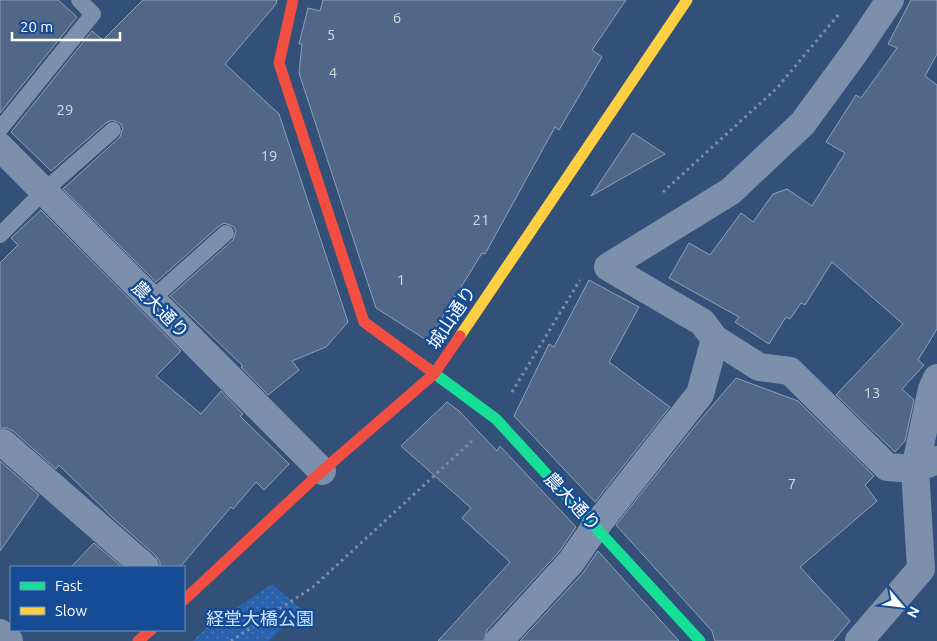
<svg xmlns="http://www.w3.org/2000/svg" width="937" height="641" font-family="Ubuntu,'Noto Sans JP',sans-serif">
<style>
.park{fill:url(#park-dots)}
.building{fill:#506787;stroke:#90a1b8}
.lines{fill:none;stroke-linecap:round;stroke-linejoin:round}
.path{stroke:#7c90ab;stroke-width:3;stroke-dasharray:2.5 4;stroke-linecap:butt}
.lane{stroke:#7c90ab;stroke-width:16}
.street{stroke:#7c90ab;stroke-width:28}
.fast{stroke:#16e098;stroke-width:11}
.slow{stroke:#ffcf43;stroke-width:11}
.jam{stroke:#f24e42;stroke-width:11}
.labels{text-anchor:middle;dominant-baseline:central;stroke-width:5;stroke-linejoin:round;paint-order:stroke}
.number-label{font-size:15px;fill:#d3d9e1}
.street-label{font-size:18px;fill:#fff;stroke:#164b95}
.park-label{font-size:18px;fill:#cee2fc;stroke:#164b95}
</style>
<defs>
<pattern id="park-dots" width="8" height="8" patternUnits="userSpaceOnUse" patternTransform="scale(1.25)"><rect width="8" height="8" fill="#2a62ac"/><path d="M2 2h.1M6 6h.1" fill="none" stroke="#4a7ab8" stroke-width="1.8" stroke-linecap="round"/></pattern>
</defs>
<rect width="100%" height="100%" fill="#335078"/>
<!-- park -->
<polygon class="park" points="272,584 301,609 269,641 193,641 206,628"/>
<!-- building -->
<g class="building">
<polygon points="0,0 58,0 77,17 0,113"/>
<polygon points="143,0 277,0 276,4 225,64 279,114 348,322 326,347 292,361 299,370 268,395 241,367 243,366 170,296 233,240 236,231 233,226 224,223 219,226 156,282 63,189 120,137 123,128 120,123 112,120 106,123 51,171 11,132 92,31 103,40"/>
<polygon points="323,0 626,0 592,50 602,57 559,130 555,127 485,254 482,253 428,341 376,308 299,73 302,44 299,44 308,8 320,11"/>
<polygon points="911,0 937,0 937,54 925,76 937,85 937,329 918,360 924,365 902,389 914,400 905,441 895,452 836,395 903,324 832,262 805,305 801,303 790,319 786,317 769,344 735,322 739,317 669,278 689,243 710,255 741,213 753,222 773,194 787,189 812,206 845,153 826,142 856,95 861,98 897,48 888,44"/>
<polygon points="633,133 665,154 591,196"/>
<polygon points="41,210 181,351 156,376 201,414 221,391 243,414 240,416 289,464 264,490 256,482 233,509 231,507 180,567 160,567 160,562 155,555 113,518 59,465 56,469 13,431 7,428 0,428 0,263 18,245 11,238"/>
<polygon points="589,280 639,307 609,362 670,407 595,502 514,416 549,344 554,347"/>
<polygon points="736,378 798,401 874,476 865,485 877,501 800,567 850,621 833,641 715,641 712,631 616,525 695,426"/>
<polygon points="447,402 459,411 497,451 500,446 576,527 559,552 487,630 484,641 438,641 510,562 462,518 471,508 401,446"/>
<polygon points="0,461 39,495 0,551"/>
<polygon points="94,543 122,567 71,567"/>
<polygon points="598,551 679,641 520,641 583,573"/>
</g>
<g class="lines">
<!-- path -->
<g class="path">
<polyline points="663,192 777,88 839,14"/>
<polyline points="512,392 580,280"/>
<polyline points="231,641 313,587 472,441"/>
</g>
<!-- lane -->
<g class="lane">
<polyline points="0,129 93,14 79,0"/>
<polyline points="0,235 44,191 113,130"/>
<polyline points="151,300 226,233"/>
</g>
<!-- street -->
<g class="street">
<polyline points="890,0 855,52 803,123 731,191 608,267 702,322 715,339 759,367 790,371 887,467 915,469 937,460"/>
<polyline points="0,147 322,471"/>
<polyline points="0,444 3,443 145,567"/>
<polyline points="0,633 9,641"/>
<polyline points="499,641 571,562 596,526 700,394 715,339"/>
<polyline points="859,641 921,569 915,469 932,389 937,378"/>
</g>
<!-- fast -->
<polyline class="fast" points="427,368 496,419 700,641"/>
<!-- slow -->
<polyline class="slow" points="460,336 687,0"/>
<!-- jam -->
<g class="jam">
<polyline points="293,0 279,63 364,322 427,368"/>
<polyline points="184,600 322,471 434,374 460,336"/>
<polyline points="138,641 151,630"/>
</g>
</g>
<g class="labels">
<!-- number labels -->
<g class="number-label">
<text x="397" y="17">6</text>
<text x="331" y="34">5</text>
<text x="333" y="72">4</text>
<text x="65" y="109">29</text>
<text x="269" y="155">19</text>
<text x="481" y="219">21</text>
<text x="401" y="279">1</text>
<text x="872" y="392">13</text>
<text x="792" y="483">7</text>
</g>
<!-- street labels -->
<g class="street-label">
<text transform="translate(161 309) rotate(45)">農大通り</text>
<text transform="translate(451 317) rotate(-56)">城山通り</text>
<text transform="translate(573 501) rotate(47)">農大通り</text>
</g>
<!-- park labels -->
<g class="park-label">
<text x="260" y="618">経堂大橋公園</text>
</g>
</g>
<!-- legend -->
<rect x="10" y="566" width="175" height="65" fill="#164b95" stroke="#7393bf"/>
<rect x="20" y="582" width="25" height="8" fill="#16e098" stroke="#7393bf"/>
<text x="55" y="591" font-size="15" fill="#ffffff">Fast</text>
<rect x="20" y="607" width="25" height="8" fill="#ffcf43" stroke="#7393bf"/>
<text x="55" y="616" font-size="15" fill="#ffffff">Slow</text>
<!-- north arrow -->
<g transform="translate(902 606) rotate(118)" stroke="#164b95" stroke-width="4" paint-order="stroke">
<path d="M0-4L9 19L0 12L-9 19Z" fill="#ffffff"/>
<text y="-8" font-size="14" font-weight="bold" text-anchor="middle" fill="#ffffff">N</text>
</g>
<!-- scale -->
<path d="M12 32v8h108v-8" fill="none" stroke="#ffffff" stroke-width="2.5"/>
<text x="20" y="32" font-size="15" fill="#ffffff" stroke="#164b95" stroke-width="4" paint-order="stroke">20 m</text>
</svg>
